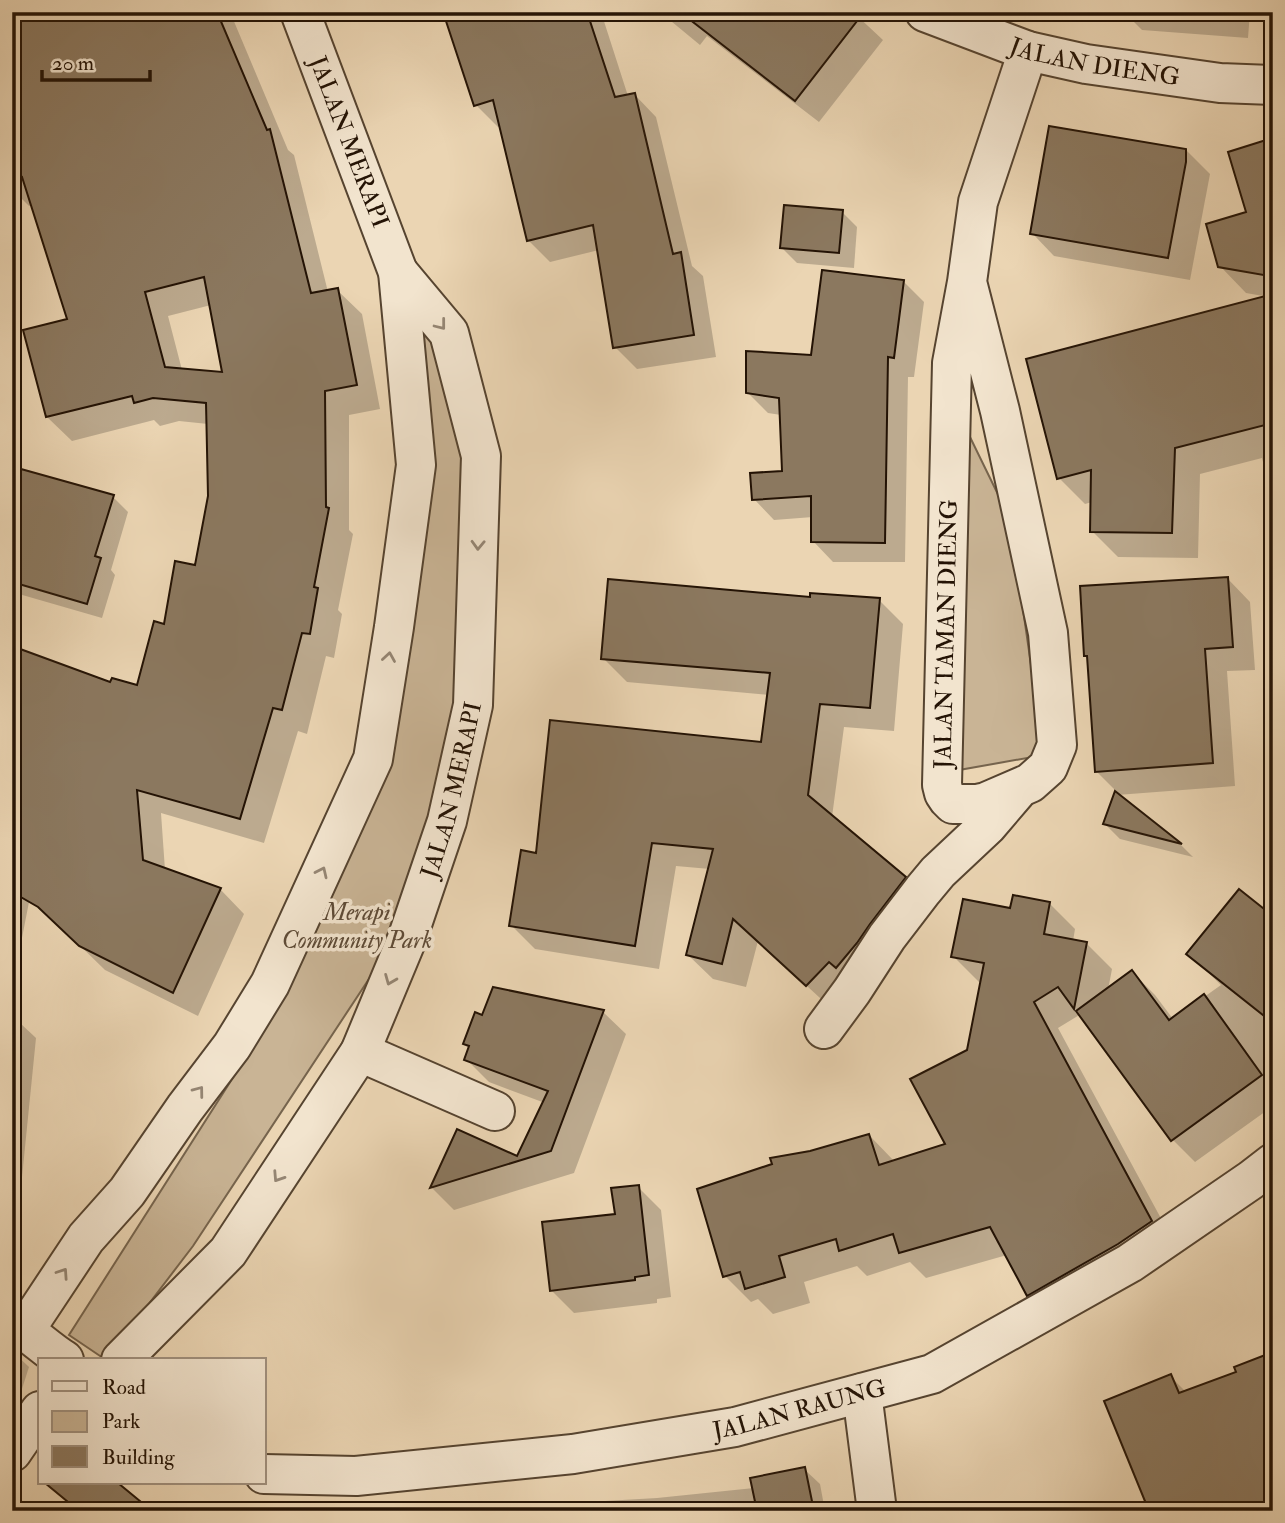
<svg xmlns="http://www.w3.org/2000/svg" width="1285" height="1523" font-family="'IM FELL Double Pica',serif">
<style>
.green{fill:#c9b495;stroke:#76644d;stroke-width:2}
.shadow{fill:#0003;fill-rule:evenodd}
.building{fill:#8b785f;stroke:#241305;stroke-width:2;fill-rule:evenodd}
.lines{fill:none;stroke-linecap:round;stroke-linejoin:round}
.minor-casing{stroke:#564430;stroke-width:42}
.minor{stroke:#f2e4ce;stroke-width:38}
.oneway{stroke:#958674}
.labels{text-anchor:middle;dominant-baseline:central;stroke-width:7;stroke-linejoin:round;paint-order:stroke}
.street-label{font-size:24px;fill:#241305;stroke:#f2e4ce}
.park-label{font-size:24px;font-style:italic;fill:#5e4b37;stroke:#f2e4ce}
</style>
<rect width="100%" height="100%" fill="#ebd5b3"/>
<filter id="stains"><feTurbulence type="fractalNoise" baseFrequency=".00286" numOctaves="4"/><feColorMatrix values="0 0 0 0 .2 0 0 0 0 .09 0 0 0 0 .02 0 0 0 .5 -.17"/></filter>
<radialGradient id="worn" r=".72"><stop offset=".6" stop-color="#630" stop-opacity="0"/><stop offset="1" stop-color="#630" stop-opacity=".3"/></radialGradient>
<!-- green -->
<g class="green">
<polygon points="406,326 433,328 471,455 463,708 392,944 193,1246 106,1360 69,1335 281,1002 386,765"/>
<polygon points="969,435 1010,519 1044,755 959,770"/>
</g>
<!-- shadow -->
<g class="shadow">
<path d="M12,12H230L288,150L294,155L328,292L337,290L362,314L380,409L349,415V530L353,534L338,610L342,614L334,658L326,656L307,734L298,731L264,843L161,813L165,870L220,889L244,914L198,1016L105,970L30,897L20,948L12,947V648L111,685L138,688L165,626L196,567L209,496L208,424L179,421L160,426L154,420L72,441L47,417L70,320L33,205L29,206L12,189ZM211,305L225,374L182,370L168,316Z"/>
<polygon points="445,12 601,12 628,96 634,94 656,117 692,266 703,276 716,357 637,369 615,347 599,250 550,262 528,240 501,126 498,127 476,105"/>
<polygon points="660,12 853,12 883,40 819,122 707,36 700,45"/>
<polygon points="1124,12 1250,12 1248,38 1142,30"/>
<polygon points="1051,128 1187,151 1210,174 1190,280 1054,256 1032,233"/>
<polygon points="1266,142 1273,149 1273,502 1262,458 1200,474 1198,558 1118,557 1092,531 1092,502 1085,504 1059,478 1269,297 1246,293 1220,266 1248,214"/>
<polygon points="842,212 857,227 854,268 797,263 781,247"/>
<polygon points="904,282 924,302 914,377 908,377 905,562 833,562 813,541 813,517 774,520 754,499 783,472 781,415 768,413 747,392 812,357"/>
<polygon points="113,497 128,512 111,570 115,575 102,618 12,592 12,523"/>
<polygon points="1228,579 1250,602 1255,670 1227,671 1235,786 1117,795 1181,845 1193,857 1120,839 1105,824 1117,792 1097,772 1089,659 1086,656"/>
<polygon points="812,599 879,600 903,624 894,731 844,727 832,817 904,878 929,902 832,1009 758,941 746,987 713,979 688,955 710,869 676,866 659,969 535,949 511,925 538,855 763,744 769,695 627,682 603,658"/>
<polygon points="1049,903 1075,929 1073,941 1086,943 1112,969 1108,990 1132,972 1155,995 1173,1019 1221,985 1189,954 1273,918 1273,1080 1271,1081 1273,1106 1195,1162 1172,1139 1081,1014 1058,1028 1177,1248 1054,1321 1028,1295 1007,1255 926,1278 910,1262 867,1276 857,1266 804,1282 810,1303 773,1314 758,1299 751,1302 725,1276 810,1153 869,1135 895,1162 948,1145 982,982 979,982 953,956 1012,910"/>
<polygon points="603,1012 626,1034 574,1173 454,1210 432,1188 458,1132 518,1159 545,1103 489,1082 466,1059 470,1048 465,1043 483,1017"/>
<polygon points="12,1022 20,1023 36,1038 21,1187 12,1187"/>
<polygon points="638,1187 661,1210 671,1297 657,1299 657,1303 574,1313 551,1290 616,1215"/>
<polygon points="12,1351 29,1367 12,1420"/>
<polygon points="1238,1373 1151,1511 1170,1376 1186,1392"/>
<polygon points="804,1469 820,1484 825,1511 575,1511 588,1510 587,1502 657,1498 754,1488"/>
<polygon points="46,1483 115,1483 149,1511 76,1511"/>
</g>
<!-- building -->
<g class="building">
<path d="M12,12H217L267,130L270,129L311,293L338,288L357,385L325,391L326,507L329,508L314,587L318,588L310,634L302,633L282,710L273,708L240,819L137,790L143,860L221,888L173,993L79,946L38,907L12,892V646L110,682L112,678L137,685L154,621L164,624L175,561L195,565L208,496L206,403L153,398L134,403L132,396L46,417L23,330L67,319L22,177L12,180ZM204,277L222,372L165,367L145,292Z"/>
<polygon points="443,12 587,12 615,97 635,93 673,254 681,252 694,335 613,348 593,225 527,241 493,100 474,106"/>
<polygon points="680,12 864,12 795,101"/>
<polygon points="1049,126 1186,149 1186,162 1168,258 1030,234"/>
<polygon points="1266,140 1273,162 1273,277 1264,278 1264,275 1218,267 1206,224 1246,212 1228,152"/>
<polygon points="784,205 843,210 839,253 780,248"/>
<polygon points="822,270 904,280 894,358 888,357 885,543 811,542 811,496 752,500 750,473 782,471 779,398 746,393 746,351 811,355"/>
<polygon points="1273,294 1273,423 1175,448 1172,533 1090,532 1091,470 1057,479 1026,359"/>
<polygon points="21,469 114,495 95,556 101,558 87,604 12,582 12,500"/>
<polygon points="1228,577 1233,647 1205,649 1213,763 1095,772 1087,656 1084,656 1080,586"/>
<polygon points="608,579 810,597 810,593 880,598 870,708 820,704 808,795 906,877 870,924 857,943 836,968 829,962 806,986 733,919 722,964 686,955 713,849 652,843 635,946 509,926 521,850 536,853 550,720 761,742 770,673 601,659"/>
<polygon points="1115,791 1182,844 1103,824"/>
<polygon points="1239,889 1273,916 1273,1023 1186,954"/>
<polygon points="1013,895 1050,902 1044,934 1087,942 1074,1009 1058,987 1034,1002 1152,1221 1118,1244 1027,1296 990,1227 899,1253 893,1234 839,1251 836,1239 779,1256 785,1277 745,1289 740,1272 723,1277 697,1189 772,1164 770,1158 810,1151 869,1134 879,1165 945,1144 910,1079 967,1050 984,963 951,957 963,899 1010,908"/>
<polygon points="1132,970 1169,1020 1204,994 1262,1075 1171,1141 1076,1011"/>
<polygon points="493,987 604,1010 551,1151 430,1188 457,1129 517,1156 548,1091 464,1060 469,1046 463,1044 475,1012 482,1015"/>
<polygon points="639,1185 649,1275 635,1277 635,1280 550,1291 542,1222 615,1214 611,1188"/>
<polygon points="1273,1352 1273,1511 1149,1511 1104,1401 1171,1374 1179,1393 1236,1372 1234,1367"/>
<polygon points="805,1467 814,1511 757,1511 750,1478"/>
<polygon points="45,1483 118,1483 152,1511 79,1511"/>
</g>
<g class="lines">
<defs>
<g id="minor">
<path id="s1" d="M925,12L1028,51L1086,64L1220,83L1273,85"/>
<path id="s2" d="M967,282L1000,411L1048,633L1057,745L1048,767L1030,783L986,802L977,804H953L948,799L944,793L942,785L952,363L967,282L978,202L1028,51"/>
<polyline points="824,1029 852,991 887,937 923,890 938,872 987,826 1016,792"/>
<polyline points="360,1052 495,1111"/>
<path d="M12,1323C30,1332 46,1349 64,1360"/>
<polyline points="25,1330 86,1238 127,1192 185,1108 232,1046 270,984 373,759 394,627 416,465 398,272 300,12"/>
<path id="s3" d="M121,1360L228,1252L360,1052L407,939L447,821L473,705L481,456L449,333L398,272"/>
<polyline points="862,1393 877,1511"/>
<polyline points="12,1452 40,1411"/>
<path id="s4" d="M264,1474L356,1476L573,1454L735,1427L932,1374L1130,1263L1251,1180L1273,1163"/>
</g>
</defs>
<!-- minor casing -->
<use href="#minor" class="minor-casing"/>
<!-- minor -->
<use href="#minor" class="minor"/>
</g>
<!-- one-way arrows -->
<defs><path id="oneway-chevron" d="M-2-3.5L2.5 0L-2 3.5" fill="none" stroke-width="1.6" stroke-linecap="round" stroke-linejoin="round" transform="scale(1.75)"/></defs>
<g class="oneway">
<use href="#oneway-chevron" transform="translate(441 325) rotate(52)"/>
<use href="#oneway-chevron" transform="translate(478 545) rotate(92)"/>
<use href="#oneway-chevron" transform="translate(389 657) rotate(-81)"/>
<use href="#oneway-chevron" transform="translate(322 872) rotate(-65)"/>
<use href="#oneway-chevron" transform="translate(390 980) rotate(112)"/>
<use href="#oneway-chevron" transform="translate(199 1091) rotate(-53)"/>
<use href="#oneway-chevron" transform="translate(278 1177) rotate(123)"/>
<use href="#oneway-chevron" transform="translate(63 1273) rotate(-56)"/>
</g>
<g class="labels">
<!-- street labels -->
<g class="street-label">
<text stroke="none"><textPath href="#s1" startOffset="178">JALAN DIENG</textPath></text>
<text transform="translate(349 142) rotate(69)">JALAN MERAPI</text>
<text stroke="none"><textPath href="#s2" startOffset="775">JALAN TAMAN DIENG</textPath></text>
<text stroke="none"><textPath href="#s3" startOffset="670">JALAN MERAPI</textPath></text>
<text stroke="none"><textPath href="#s4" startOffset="541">JALAN RAUNG</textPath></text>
</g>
<!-- park labels -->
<g class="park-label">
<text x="357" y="912">Merapi<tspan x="357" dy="28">Community Park</tspan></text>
</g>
</g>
<!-- margin -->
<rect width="1285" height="1523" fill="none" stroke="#ebd5b3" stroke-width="42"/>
<rect x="14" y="14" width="1257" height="1495" fill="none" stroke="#241305" stroke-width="3.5"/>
<rect x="21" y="21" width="1243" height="1481" fill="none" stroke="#241305" stroke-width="2"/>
<!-- legend -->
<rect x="38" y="1358" width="228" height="126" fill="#f2e4ce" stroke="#a0907e" stroke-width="2"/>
<rect x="52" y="1381" width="35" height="10" fill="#f2e4ce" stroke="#a0907e" stroke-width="2"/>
<text x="102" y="1394" font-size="21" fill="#241305">Road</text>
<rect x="52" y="1411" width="35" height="21" fill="#c9b495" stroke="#a0907e" stroke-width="2"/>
<text x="102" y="1428" font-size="21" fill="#241305">Park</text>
<rect x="52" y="1446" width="35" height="21" fill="#8b785f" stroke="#a0907e" stroke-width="2"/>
<text x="102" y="1464" font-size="21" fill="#241305">Building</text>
<!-- scale -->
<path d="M42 70v10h108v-10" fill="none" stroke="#241305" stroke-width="3.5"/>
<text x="52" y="70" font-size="21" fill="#241305" stroke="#f2e4ce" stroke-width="5" paint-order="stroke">20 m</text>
<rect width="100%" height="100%" filter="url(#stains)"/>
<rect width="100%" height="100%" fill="url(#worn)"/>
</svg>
